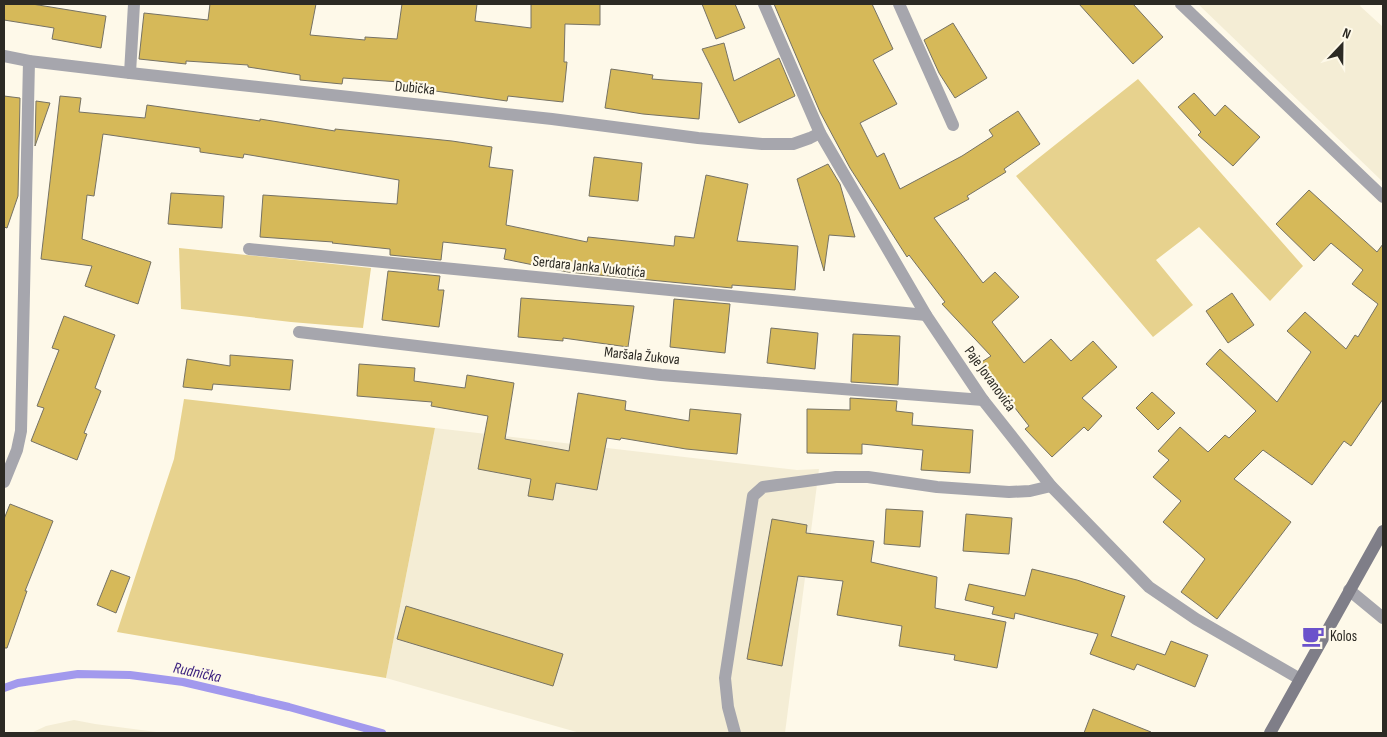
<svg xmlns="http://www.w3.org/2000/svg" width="1387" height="737" font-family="'Sofia Sans Condensed',sans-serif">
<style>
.built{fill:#f4edd5}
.green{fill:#e7d28e}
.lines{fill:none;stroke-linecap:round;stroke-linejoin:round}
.stream{stroke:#a299ed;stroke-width:8}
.building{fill:#d6b959;stroke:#767264}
.minor{stroke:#a6a6ad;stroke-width:12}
.secondary{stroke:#7f7e88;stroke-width:12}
.labels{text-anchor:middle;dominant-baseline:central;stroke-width:4.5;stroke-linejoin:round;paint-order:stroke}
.street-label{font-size:15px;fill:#2c2a24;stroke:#fef9e9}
.poi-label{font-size:15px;fill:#2c2a24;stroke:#fef9e9;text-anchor:start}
.water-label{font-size:16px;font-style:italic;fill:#371b7c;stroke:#fef9e9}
</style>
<rect width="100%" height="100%" fill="#fef9e9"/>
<!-- built -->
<g class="built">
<polygon points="1198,4 1361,4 1360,6 1383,27 1383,182"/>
<polygon points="435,428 797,470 819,469 785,733 580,733 386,678"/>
<polygon points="74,720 95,724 164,733 31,733 46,726"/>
</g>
<!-- green -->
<g class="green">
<polygon points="1138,79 1303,266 1270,301 1199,227 1156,260 1193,305 1153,337 1016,176"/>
<polygon points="179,248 371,268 363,328 291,322 181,309"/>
<polygon points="184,399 435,428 386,678 117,632 174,459"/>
</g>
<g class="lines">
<!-- stream -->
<polyline class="stream" points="4,688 18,683 78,674 130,675 183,682 289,707 382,733"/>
</g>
<!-- building -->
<g class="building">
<polygon points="4,4 32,4 106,16 101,48 52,39 54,28 4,20"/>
<polygon points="210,4 316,4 310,35 365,40 365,37 397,39 402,4 477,4 475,21 531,28 531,4 600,4 600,25 565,24 564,62 567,62 563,102 508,96 507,101 428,90 428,84 343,78 342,84 300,80 300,75 248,67 248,65 186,61 186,64 139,59 144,13 208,20"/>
<polygon points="702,4 735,4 745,28 716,39"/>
<polygon points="774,4 872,4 893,49 873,60 897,104 860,123 877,157 884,153 900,189 962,156 993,136 989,130 1018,111 1040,144 1004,169 1006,172 967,196 969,199 934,218 983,283 995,272 1019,297 992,322 1024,363 1051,339 1071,361 1093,341 1117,367 1082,398 1102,416 1088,431 1084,427 1052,457 1025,429 1029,426 980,363 991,356 942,304 945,302 909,255 907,257 850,168 820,112"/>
<polygon points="1079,4 1133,4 1163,37 1133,64"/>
<polygon points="953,23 987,78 955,98 939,73 924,40"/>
<polygon points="724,43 734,81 779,58 795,96 739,123 702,49"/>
<polygon points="611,69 653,75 652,79 702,83 699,119 643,114 605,108"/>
<polygon points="1194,93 1215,116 1225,105 1260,137 1233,166 1198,135 1201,132 1178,107"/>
<polygon points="4,96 20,98 18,196 7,228 4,227"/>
<polygon points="60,96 81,98 79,112 145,118 147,105 260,121 260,119 335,131 335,129 452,141 492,147 489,167 513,170 506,225 587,242 588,237 674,246 675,236 694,238 706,175 748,184 737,241 798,246 795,290 732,285 732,288 568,272 504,259 506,249 443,242 441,260 390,255 390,249 332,243 333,242 260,237 263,195 397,204 399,180 244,154 243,158 200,152 200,148 103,134 94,196 87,195 82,239 151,262 138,304 85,286 92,266 41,259"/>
<polygon points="36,101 50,103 35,146"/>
<polygon points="594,157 642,163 638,201 589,196"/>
<polygon points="828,164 840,184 855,237 829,235 824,271 797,179"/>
<polygon points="1309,190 1377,252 1383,244 1383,399 1351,446 1344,441 1312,485 1263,450 1234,479 1291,522 1217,619 1181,592 1205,559 1163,522 1181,501 1153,477 1169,460 1158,451 1180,427 1208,452 1225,435 1229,438 1256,411 1206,364 1220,349 1277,402 1311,352 1287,331 1305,312 1346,349 1355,335 1358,337 1378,304 1352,284 1363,270 1331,243 1314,261 1276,224"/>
<polygon points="171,193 224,196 222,228 168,224"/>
<polygon points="388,271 440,276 438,290 444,290 439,327 382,320"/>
<polygon points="1232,293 1254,325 1228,343 1206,311"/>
<polygon points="521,298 634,306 628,347 563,338 563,341 518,337"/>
<polygon points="674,299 730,304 725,353 670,347"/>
<polygon points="64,316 115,335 95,388 101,391 84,433 87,434 77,460 31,441 44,408 37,406 59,350 52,348"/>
<polygon points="771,328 818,333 815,369 767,363"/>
<polygon points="853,334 900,336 898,385 851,382"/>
<polygon points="230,355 293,360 290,390 213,384 212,390 183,387 187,359 230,366"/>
<polygon points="359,364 415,368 414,381 465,388 467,375 514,383 505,439 569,451 578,393 626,401 625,410 689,421 690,409 741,414 737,454 686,449 621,438 620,440 607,438 597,490 556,483 553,500 528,496 531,479 478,469 488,416 431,406 432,402 357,396"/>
<polygon points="1152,392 1175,413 1158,430 1136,408"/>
<polygon points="850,398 897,401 896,411 913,413 912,425 973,430 970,473 921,470 923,450 862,444 862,454 807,453 807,409 850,410"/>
<polygon points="10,504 53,521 25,591 27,591 7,648 4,648 4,519"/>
<polygon points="886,509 923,511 920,547 884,544"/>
<polygon points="966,514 1012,518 1009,554 963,551"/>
<polygon points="772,519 807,525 806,533 874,541 871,562 937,577 935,608 1006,622 997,668 954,660 955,655 899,646 902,626 837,615 843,581 798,576 782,666 747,659"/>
<polygon points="1032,569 1077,580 1125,596 1111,636 1165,655 1171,641 1208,655 1195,687 1137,664 1134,670 1090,654 1098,634 1015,613 1014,619 992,614 994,607 965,600 969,584 1025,596"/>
<polygon points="111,570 130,577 116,613 97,605"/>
<polygon points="406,606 563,654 553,686 397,639"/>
<polygon points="1093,709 1151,732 1151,733 1084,733"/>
</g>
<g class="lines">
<!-- minor -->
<g class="minor">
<polyline points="764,4 820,133 926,315 983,400 1051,486 1149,587 1196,619 1300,679"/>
<polyline points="899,4 953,125"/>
<polyline points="1181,4 1383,197"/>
<polyline points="4,56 29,61 130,73 552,119 698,138 762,144 793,144 810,138 820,133"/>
<polyline points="130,73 134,4"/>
<polyline points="249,249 926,315"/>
<polyline points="299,332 661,375 983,400"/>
<polyline points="4,482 17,450 21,431 29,61"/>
<polyline points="1349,590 1383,618"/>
<polyline points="735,733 728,707 725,678 753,496 763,487 836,477 868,477 937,487 1009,492 1030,491 1051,486"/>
</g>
<!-- secondary -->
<polyline class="secondary" points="1270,733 1383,531"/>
</g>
<!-- icons -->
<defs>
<symbol id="cafe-bare" viewBox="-9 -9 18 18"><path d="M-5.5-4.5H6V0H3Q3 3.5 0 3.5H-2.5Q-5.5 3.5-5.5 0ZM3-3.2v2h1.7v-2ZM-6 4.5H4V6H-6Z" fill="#6b52cb" stroke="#fef9e9" stroke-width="2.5" paint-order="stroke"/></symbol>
</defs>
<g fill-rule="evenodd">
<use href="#cafe-bare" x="1297" y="620" width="32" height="32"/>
</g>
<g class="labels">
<!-- street labels -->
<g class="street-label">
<text transform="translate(415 88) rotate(6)">Dubička</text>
<text transform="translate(589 267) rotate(6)">Serdara Janka Vukotića</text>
<text transform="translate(642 356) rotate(6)">Maršala Žukova</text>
<text transform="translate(990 379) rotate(54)">Paje Jovanovića</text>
</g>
<!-- poi labels -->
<g class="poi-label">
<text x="1330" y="636">Kolos</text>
</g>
<!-- water labels -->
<g class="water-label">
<text transform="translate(197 673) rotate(12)">Rudnička</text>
</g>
</g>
<!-- border -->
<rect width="1387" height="737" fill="none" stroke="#2c2a24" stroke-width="10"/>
<!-- north arrow -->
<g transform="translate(1342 45) rotate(22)" stroke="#fef9e9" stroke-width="4" paint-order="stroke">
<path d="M0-4L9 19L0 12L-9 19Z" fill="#2c2a24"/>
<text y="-8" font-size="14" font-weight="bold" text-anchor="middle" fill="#2c2a24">N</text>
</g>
</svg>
